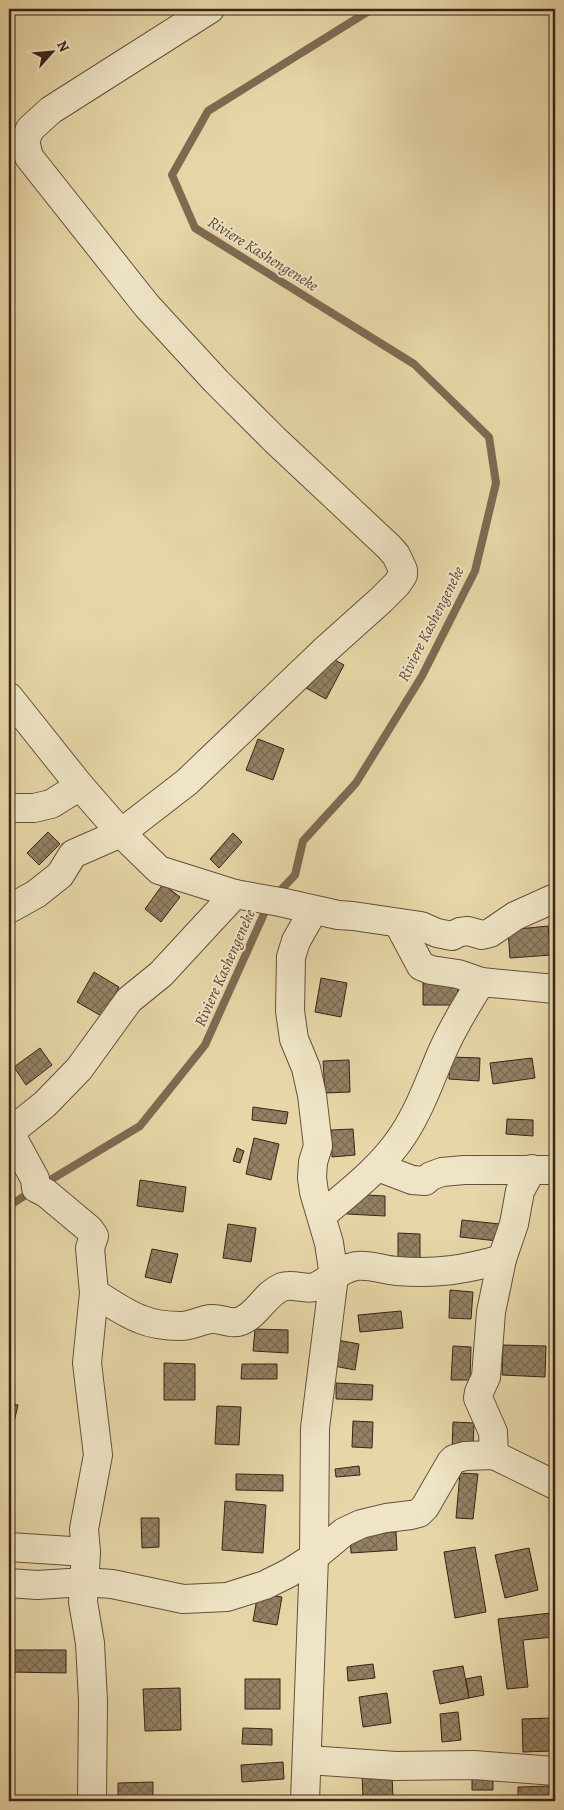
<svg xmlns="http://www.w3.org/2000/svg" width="564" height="1810" font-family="Alegreya,serif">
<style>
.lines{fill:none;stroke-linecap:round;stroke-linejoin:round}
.stream{stroke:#7e6a52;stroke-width:8}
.building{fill:url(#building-cross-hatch);stroke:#39231a}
.minor-casing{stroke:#64503e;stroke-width:30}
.minor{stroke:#efe5c6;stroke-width:28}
.labels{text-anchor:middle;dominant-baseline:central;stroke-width:4;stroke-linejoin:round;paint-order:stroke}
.water-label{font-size:16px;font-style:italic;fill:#5c4736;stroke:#efe5c6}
</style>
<defs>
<pattern id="building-cross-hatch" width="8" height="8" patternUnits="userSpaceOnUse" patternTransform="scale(1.25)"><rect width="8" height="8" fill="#938164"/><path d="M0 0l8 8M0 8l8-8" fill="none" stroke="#796952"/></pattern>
</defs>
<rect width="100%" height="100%" fill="#e7d7a8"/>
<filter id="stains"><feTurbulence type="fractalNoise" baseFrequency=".004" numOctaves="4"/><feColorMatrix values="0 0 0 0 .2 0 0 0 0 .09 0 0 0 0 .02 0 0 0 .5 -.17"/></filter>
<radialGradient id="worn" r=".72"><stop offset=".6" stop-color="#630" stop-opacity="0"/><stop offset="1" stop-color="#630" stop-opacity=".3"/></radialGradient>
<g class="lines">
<!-- stream -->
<g class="stream">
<polyline points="276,895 295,875 303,841 356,783 422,676 475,571 496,483 489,437 414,364 195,228 172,175 208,111 372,9"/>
<polyline points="42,1185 140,1126 205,1045 268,905"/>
<polyline points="9,1206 32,1191"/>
</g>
</g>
<!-- building -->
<g class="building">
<polygon points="324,654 344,665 326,699 306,688"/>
<polygon points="258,739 284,749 273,780 246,770"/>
<polygon points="48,832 60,844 39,865 27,853"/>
<polygon points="233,833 242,842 219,868 210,859"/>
<polygon points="163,884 180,897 161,922 145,909"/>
<polygon points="548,926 551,955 510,958 508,930"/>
<polygon points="94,972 119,987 103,1017 77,1002"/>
<polygon points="321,978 347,983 341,1017 315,1012"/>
<polygon points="423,981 458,981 457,1005 423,1005"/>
<polygon points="40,1048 52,1065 26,1085 14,1067"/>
<polygon points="450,1057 480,1058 479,1081 449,1079"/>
<polygon points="555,1057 555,1084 554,1084 552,1058"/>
<polygon points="532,1058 535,1078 493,1084 490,1063"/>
<polygon points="349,1060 350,1092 325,1093 323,1061"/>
<polygon points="253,1107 288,1112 286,1124 252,1120"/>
<polygon points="507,1119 533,1120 533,1136 506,1134"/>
<polygon points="353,1129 355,1155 332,1157 331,1130"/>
<polygon points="254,1138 279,1144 271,1180 246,1174"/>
<polygon points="237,1148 244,1151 240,1163 233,1161"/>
<polygon points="140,1180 186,1187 183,1212 137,1206"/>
<polygon points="348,1194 385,1196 385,1216 347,1214"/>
<polygon points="462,1220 500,1224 498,1241 460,1237"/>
<polygon points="228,1224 256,1228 251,1262 223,1258"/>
<polygon points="398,1233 420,1234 420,1268 398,1268"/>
<polygon points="152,1249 178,1254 171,1283 145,1277"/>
<polygon points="450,1290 473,1292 471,1319 449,1318"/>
<polygon points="401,1311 403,1328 360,1332 358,1315"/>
<polygon points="255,1329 288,1330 288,1353 253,1351"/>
<polygon points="337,1340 359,1344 355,1370 334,1366"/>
<polygon points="503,1345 546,1346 545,1377 502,1375"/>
<polygon points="453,1346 471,1347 470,1380 451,1380"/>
<polygon points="164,1363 195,1364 195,1400 164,1400"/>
<polygon points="242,1364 277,1364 277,1379 241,1379"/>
<polygon points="336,1383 373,1385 372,1400 336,1399"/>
<polygon points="9,1403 18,1405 11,1435 9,1434"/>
<polygon points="217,1406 241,1407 239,1445 215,1444"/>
<polygon points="353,1421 373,1422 372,1448 352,1447"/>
<polygon points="453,1422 474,1423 473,1451 452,1450"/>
<polygon points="359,1466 360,1475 336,1477 335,1469"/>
<polygon points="460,1473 478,1474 473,1519 456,1518"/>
<polygon points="236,1474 283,1475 283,1491 236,1490"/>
<polygon points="225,1501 266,1505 263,1553 222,1550"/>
<polygon points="141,1518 159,1518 159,1547 142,1548"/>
<polygon points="396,1532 397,1550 351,1553 350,1535"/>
<polygon points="475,1547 486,1612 455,1618 444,1552"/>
<polygon points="529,1548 538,1590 505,1598 495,1555"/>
<polygon points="9,1588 15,1588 12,1615 9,1615"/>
<polygon points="258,1593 282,1597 277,1625 253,1621"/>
<polygon points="551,1613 554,1637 523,1640 528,1687 507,1689 498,1619"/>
<polygon points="9,1650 66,1650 66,1673 9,1672"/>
<polygon points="373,1664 375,1678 348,1681 347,1667"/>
<polygon points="463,1666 469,1698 440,1704 433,1671"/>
<polygon points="481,1676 484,1695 469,1698 466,1679"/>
<rect x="245" y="1679" width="35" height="30"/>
<polygon points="9,1687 14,1687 11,1729 9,1729"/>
<polygon points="180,1688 181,1730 145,1731 143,1689"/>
<polygon points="387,1693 391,1723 363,1727 359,1697"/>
<polygon points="458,1712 461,1740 442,1742 440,1714"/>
<polygon points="550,1718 552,1751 523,1752 522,1719"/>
<polygon points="243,1728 272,1729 272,1745 242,1744"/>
<polygon points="283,1762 284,1779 242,1782 241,1765"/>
<polygon points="362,1773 392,1773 393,1800 363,1800"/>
<polygon points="493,1777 493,1790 472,1790 472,1778"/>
<polygon points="153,1782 153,1801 118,1801 118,1783"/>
<polygon points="551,1786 551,1801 518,1801 518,1787"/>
<rect x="174" y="1799" width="32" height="2"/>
</g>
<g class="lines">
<defs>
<g id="minor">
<polyline points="9,697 80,786 121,833 159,870 235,894 280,902 338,915 353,916 421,926 437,933 452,936 460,932 468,931 482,935 490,933 515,916 555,898"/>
<polyline points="9,808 34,808 51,804 80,786"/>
<polyline points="9,909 36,894 60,875 73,854 121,833 187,782 323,652 381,600 397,584 403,575 403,570 396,555 389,547 275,440 216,381 147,306 29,157 25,141 30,129 51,110 210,9"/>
<polyline points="398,923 421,966 431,970 458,974 481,982"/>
<polyline points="9,1133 45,1104 79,1069 129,1000 161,974 235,894"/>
<polyline points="10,1133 35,1179 36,1188 46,1193 89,1229 94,1236 90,1248 94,1293 87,1363 98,1455 84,1529 86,1552 83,1602 90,1643 93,1701 92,1801"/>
<polyline points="378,1167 412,1180 425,1181 431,1176 442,1172 464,1170 555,1170"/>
<path d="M322,1215C352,1190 382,1167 403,1135C420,1109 430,1080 442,1052C453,1027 467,1004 481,982L555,989"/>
<path d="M94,1293C108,1301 124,1313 140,1319C152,1324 169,1326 181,1326C192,1326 201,1320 211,1319C221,1318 231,1325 241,1321C258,1314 265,1294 282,1287C293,1283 304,1290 315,1287C329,1281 340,1269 356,1266C370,1264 383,1270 397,1271C437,1274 464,1270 502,1259"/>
<polyline points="494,1455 493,1432 478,1398 479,1392 486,1377 491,1312 502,1259 514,1224 520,1191 532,1169"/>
<polyline points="9,1547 86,1552"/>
<polyline points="9,1583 37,1585 85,1582 112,1584 183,1599 227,1597 265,1585 289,1573 314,1557 344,1532 361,1524 386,1518 411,1515 419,1513 425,1507 451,1462 454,1459 465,1456 494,1455 555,1485"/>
<polyline points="308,1760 396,1766 474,1765 555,1771"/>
<polyline points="305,1801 314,1557 315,1428 334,1276 329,1243 314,1192 312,1178 313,1162 318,1146 312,1095 306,1068 294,1039 290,1011 291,957 296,941 313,911"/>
</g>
</defs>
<!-- minor casing -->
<use href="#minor" class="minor-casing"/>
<!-- minor -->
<use href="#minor" class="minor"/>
</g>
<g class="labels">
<!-- water labels -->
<g class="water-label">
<text transform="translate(263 254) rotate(32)">Riviere Kashengeneke</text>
<text transform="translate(431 624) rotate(-63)">Riviere Kashengeneke</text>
<text transform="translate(225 968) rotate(-66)">Riviere Kashengeneke</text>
</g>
</g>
<!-- margin -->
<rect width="564" height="1810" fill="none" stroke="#e7d7a8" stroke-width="30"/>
<rect x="10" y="10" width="544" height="1790" fill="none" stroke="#39231a" stroke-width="2.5"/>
<rect x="15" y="15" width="534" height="1780" fill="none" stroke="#39231a"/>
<!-- north arrow -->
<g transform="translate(52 52) rotate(63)" stroke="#efe5c6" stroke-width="4" paint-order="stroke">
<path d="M0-4L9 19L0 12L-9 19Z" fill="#39231a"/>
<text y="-8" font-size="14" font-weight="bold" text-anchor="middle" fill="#39231a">N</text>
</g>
<rect width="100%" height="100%" filter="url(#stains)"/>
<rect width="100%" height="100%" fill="url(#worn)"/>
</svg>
